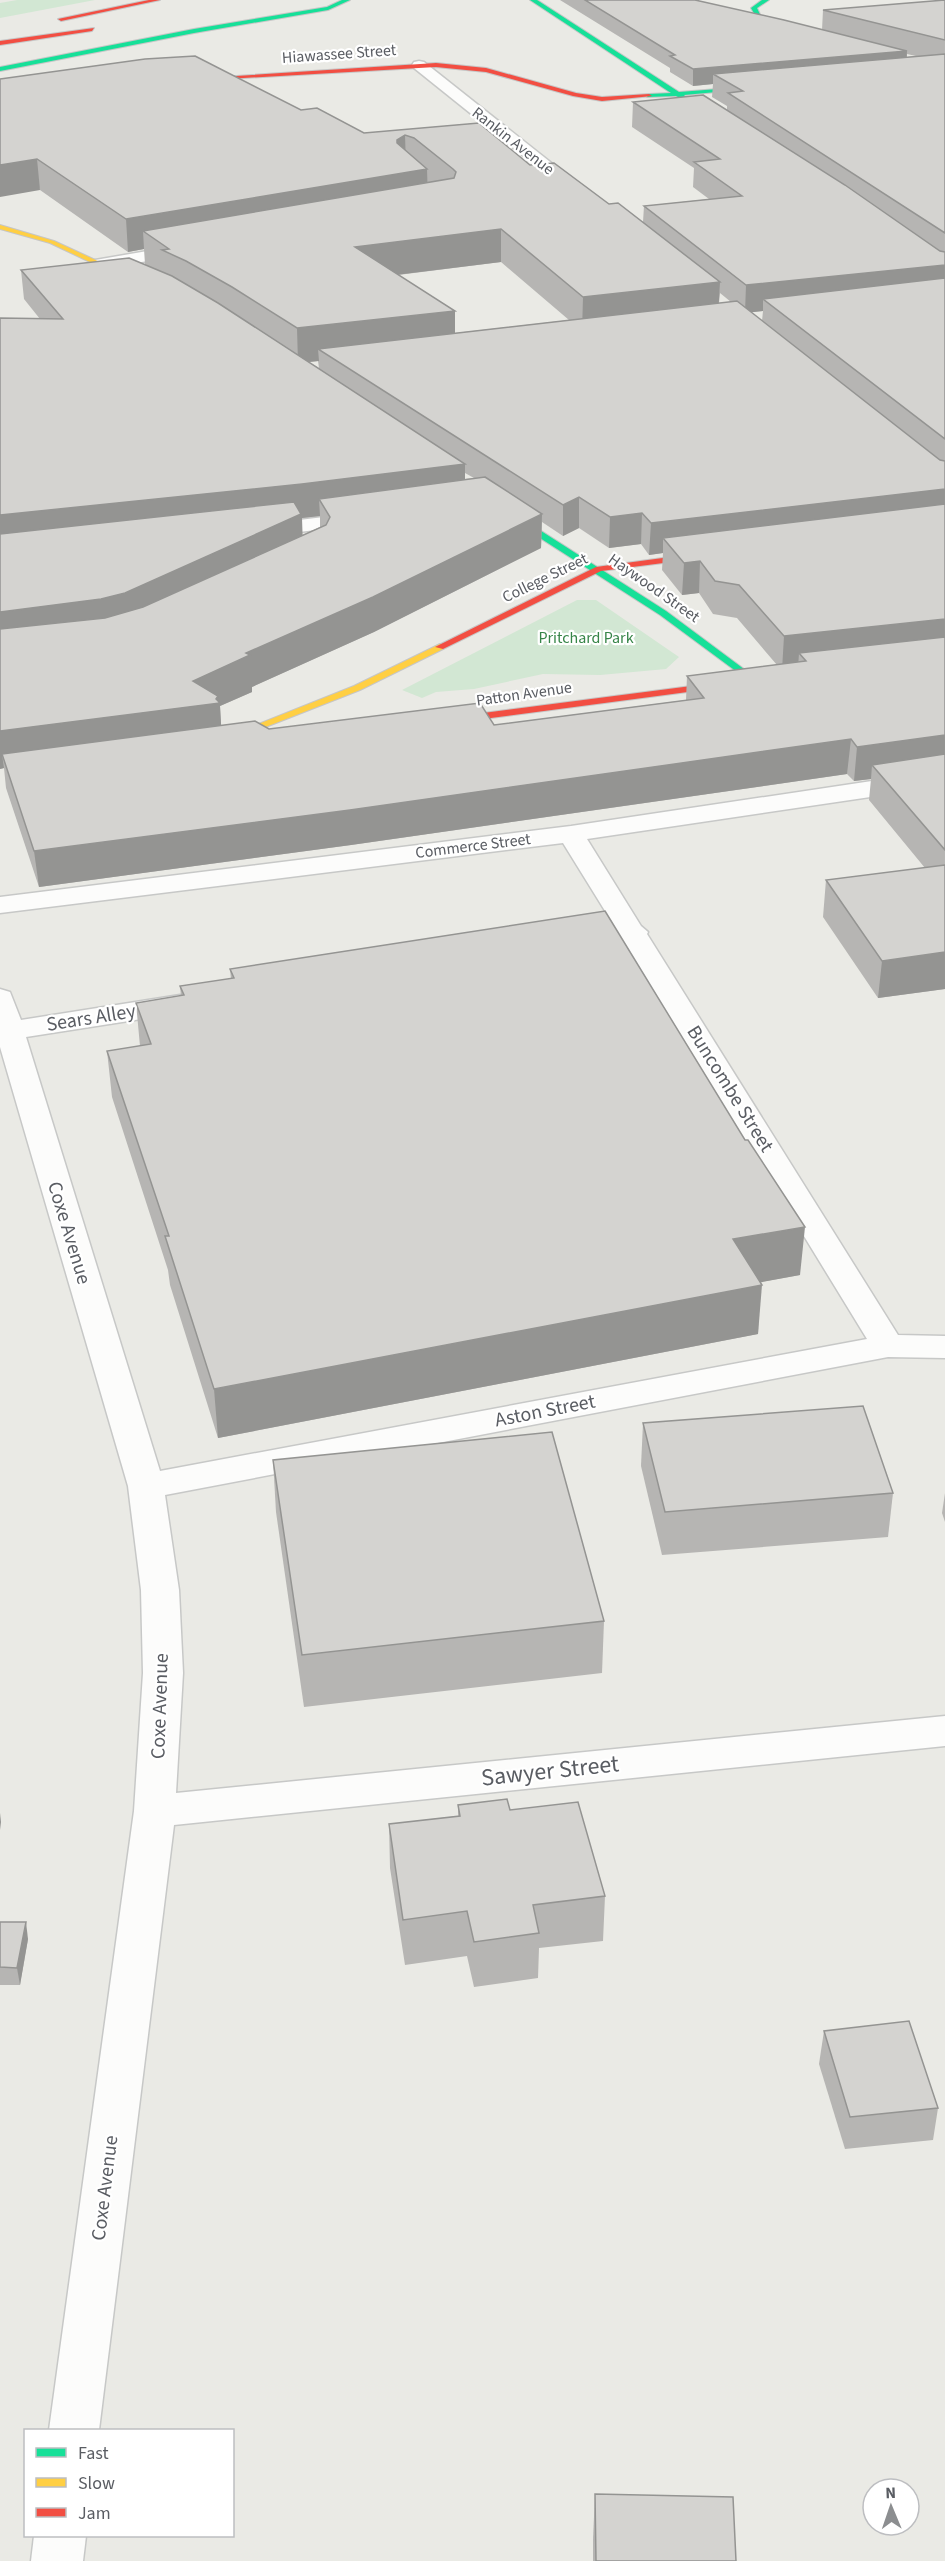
<svg xmlns="http://www.w3.org/2000/svg" width="945" height="2561" font-family="'Source Sans 3',sans-serif">
<style>
.green{fill:#d2e7d3}
.lines{fill:none;stroke-linecap:round;stroke-linejoin:round}
.street-casing{stroke:#c7c8c7;stroke-width:3}
.fast-casing{stroke:#c6c6c6;stroke-width:2}
.slow-casing{stroke:#c6c6c6;stroke-width:2}
.jam-casing{stroke:#c6c6c6;stroke-width:2}
.street{fill:#fcfcfb;fill-rule:evenodd}
.fast{fill:#16e098;fill-rule:evenodd}
.slow{fill:#ffcf43;fill-rule:evenodd}
.jam{fill:#f24e42;fill-rule:evenodd}
.wall{fill:#b6b5b3;fill-rule:evenodd}
.shaded-wall{fill:#949492}
.building{fill:#d4d3d0;stroke:#949492;stroke-width:1.5}
.labels{text-anchor:middle;dominant-baseline:central;stroke-width:4.5;stroke-linejoin:round;paint-order:stroke}
.far-street-label{font-size:16px;fill:#5a5d63;stroke:#fff}
.far-park-label{font-size:16px;fill:#378548;stroke:#fff}
.street-label{font-size:20px;fill:#5a5d63;stroke:#fff}
.near-street-label{font-size:24px;fill:#5a5d63;stroke:#fff}
</style>
<rect width="100%" height="100%" fill="#eaeae5"/>
<!-- green -->
<g class="green">
<polygon points="17,0 95,0 0,18 0,3"/>
<polygon points="577,600 596,600 679,657 666,669 600,675 543,674 474,689 436,692 422,698 402,690"/>
</g>
<g class="lines">
<defs>
<g id="street">
<polygon points="419,61 424,62 583,188 585,191 583,194 571,194 414,68 412,65 414,62"/>
<polygon points="188,244 194,245 197,249 194,253 101,269 95,268 92,264 95,260 101,259"/>
<polygon points="365,512 373,513 376,518 373,523 258,537 250,536 247,531 250,526 258,525"/>
<polygon points="945,770 945,786 587,839 641,926 648,932 647,934 898,1335 945,1336 945,1358 888,1357 165,1495 179,1590 183,1673 176,1793 945,1716 945,1746 174,1825 99,2430 49,2430 134,1811 143,1673 141,1590 128,1486 0,1047 0,989 10,992 21,1020 180,995 190,998 194,1004 190,1010 180,1013 26,1037 160,1471 867,1339 624,942 575,950 565,948 561,942 565,936 615,927 563,843 0,913 0,897 571,826"/>
<polygon points="34,2536 86,2536 83,2561 31,2561"/>
</g>
<g id="fast">
<polygon points="342,0 350,0 328,10 194,33 0,71 0,67 194,29 327,7"/>
<polygon points="530,0 537,0 679,92 757,86 760,88 684,95 687,98 684,100 676,96 647,97 649,94 671,93"/>
<polygon points="762,0 769,0 757,8 765,25 762,27 751,8"/>
<polygon points="501,509 507,509 666,611 760,681 752,683 660,615 501,513"/>
</g>
<g id="slow">
<polygon points="0,225 54,241 139,280 132,282 50,243 0,229"/>
<polygon points="440,644 443,645 443,649 360,690 225,743 217,743 216,741 354,686"/>
</g>
<g id="jam">
<polygon points="149,0 160,0 61,21 58,19"/>
<polygon points="94,28 92,31 0,45 0,41"/>
<polygon points="436,63 486,68 576,93 602,97 649,94 652,96 602,101 573,96 486,72 436,67 193,81 190,79"/>
<polygon points="707,552 711,555 710,557 601,571 443,649 435,647 596,567"/>
<polygon points="730,681 733,682 733,686 445,724 440,721 445,718"/>
</g>
</defs>
<!-- street casing -->
<use href="#street" class="street-casing"/>
<!-- fast casing -->
<use href="#fast" class="fast-casing"/>
<!-- slow casing -->
<use href="#slow" class="slow-casing"/>
<!-- jam casing -->
<use href="#jam" class="jam-casing"/>
<!-- street -->
<use href="#street" class="street"/>
<!-- fast -->
<use href="#fast" class="fast"/>
<!-- slow -->
<use href="#slow" class="slow"/>
<!-- jam -->
<use href="#jam" class="jam"/>
</g>
<!-- wall -->
<g class="wall">
<path d="M560,0H695L822,30L823,10L945,0V989L878,998L823,917L826,880L925,868L869,800L871,779L854,781L847,774L351,845L39,887L6,788L4,768L0,769L40,319L24,299L21,270L148,266L145,264L144,249L128,252L40,190L0,79L301,110L364,133L479,123L530,165L609,204L643,222L644,206L709,199L693,187L694,168L632,127L633,102L727,110V106L712,97L713,84L693,86L670,72V68ZM907,54L916,56L907,57ZM501,262L569,320L455,333V311L398,275ZM720,293L731,302L719,303ZM763,311L762,321L751,312ZM318,361L319,368L309,362ZM465,473L474,478L465,479ZM320,516V527L302,535V518ZM542,522L563,536L579,528L609,548L641,544L649,555L663,553L662,570L682,595L699,593L713,614L737,618L777,665L687,676L686,700L494,725L269,729L221,725L220,706L252,692V687L374,632L541,548Z"/>
<polygon points="230,969 800,1275 760,1282 758,1334 218,1438 170,1285 168,1270 112,1097 107,1051 140,1046 136,1003 181,996 180,986 231,979"/>
<polygon points="643,1423 893,1493 888,1537 662,1555 641,1466"/>
<polygon points="273,1460 604,1621 602,1673 304,1707 276,1512"/>
<polygon points="945,1493 945,1522 942,1513"/>
<polygon points="458,1805 510,1810 605,1896 603,1941 539,1948 538,1978 474,1987 467,1956 405,1965 390,1868 389,1824 458,1816"/>
<polygon points="0,1922 28,1939 20,1985 0,1985"/>
<polygon points="824,2031 938,2108 933,2140 845,2149 819,2064"/>
<polygon points="595,2494 736,2561 593,2561 593,2539"/>
</g>
<!-- shaded-wall -->
<g class="shaded-wall">
<polygon points="907,51 906,67 713,74 713,84 693,86 693,69"/>
<polygon points="405,135 406,166 397,143 397,140"/>
<polygon points="37,159 40,190 0,197 0,165"/>
<polygon points="427,169 428,201 143,231 144,249 128,252 126,219"/>
<polygon points="501,229 501,262 355,280 355,247"/>
<polygon points="945,265 945,291 763,299 763,311 745,313 746,285"/>
<polygon points="720,282 718,316 582,332 583,297"/>
<polygon points="455,311 455,346 318,349 319,361 298,363 297,328"/>
<polygon points="465,464 465,497 319,499 320,516 302,518 303,548 128,628 0,648 0,515"/>
<polygon points="945,489 945,519 663,538 663,553 649,555 651,523"/>
<polygon points="579,497 579,528 563,536 563,505"/>
<polygon points="642,513 641,544 609,548 610,517"/>
<polygon points="542,514 541,548 374,632 252,687 252,692 220,706 222,740 2,754 4,768 0,769 0,731 193,681 246,653"/>
<polygon points="700,561 699,593 682,595 684,563"/>
<polygon points="945,619 945,652 806,661 799,653 798,668 782,670 784,636"/>
<polygon points="945,735 945,769 872,765 871,779 854,781 857,747"/>
<polygon points="851,739 847,774 351,845 39,887 34,851"/>
<polygon points="945,952 945,989 878,998 882,961"/>
<polygon points="805,1227 800,1275 730,1288 733,1239"/>
<polygon points="762,1285 758,1334 218,1438 214,1389"/>
<polygon points="0,1813 1,1822 0,1830"/>
<polygon points="26,1922 28,1939 20,1985 17,1968"/>
</g>
<!-- building -->
<g class="building">
<polygon points="585,0 695,0 784,20 907,51 693,69 670,56 675,55"/>
<polygon points="945,0 945,40 823,10"/>
<polygon points="945,54 945,233 728,93 743,91 713,74"/>
<polygon points="195,56 301,110 317,108 364,133 479,123 530,165 554,163 609,204 618,203 720,282 583,297 501,229 355,247 455,311 297,328 232,287 186,261 162,250 169,249 143,231 454,178 456,172 453,169 414,138 405,135 397,140 397,143 427,169 126,219 37,159 0,165 0,79 145,59"/>
<polygon points="703,95 845,185 940,251 945,252 945,265 746,285 644,206 742,196 694,162 720,159 633,102"/>
<polygon points="129,258 172,276 218,303 465,464 302,484 0,515 0,318 63,319 21,270"/>
<polygon points="945,278 945,439 763,299"/>
<polygon points="737,301 940,460 945,461 945,489 651,523 642,513 610,517 579,497 563,505 318,349"/>
<polygon points="485,477 542,514 373,597 246,653 250,655 193,681 218,696 216,699 220,703 0,731 0,629 105,618 143,607 326,525 330,517 319,499"/>
<polygon points="294,502 301,514 125,593 101,599 0,612 0,534"/>
<polygon points="945,504 945,619 784,636 739,585 715,581 700,561 684,563 663,538"/>
<polygon points="945,637 945,735 857,747 851,739 350,810 34,851 2,754 255,721 269,729 480,703 494,725 704,698 687,676 806,661 799,653"/>
<polygon points="945,754 945,850 872,765"/>
<polygon points="945,865 945,952 882,961 826,880"/>
<polygon points="605,911 745,1140 748,1140 805,1227 733,1239 762,1285 214,1389 165,1236 169,1236 107,1051 151,1044 136,1003 184,995 180,986 234,978 230,969"/>
<polygon points="863,1406 893,1493 665,1512 643,1423"/>
<polygon points="552,1432 604,1621 302,1655 273,1460"/>
<polygon points="507,1799 510,1810 578,1802 605,1896 533,1905 539,1933 474,1942 467,1911 403,1920 389,1824 460,1816 458,1805"/>
<polygon points="0,1922 26,1922 17,1968 0,1967"/>
<polygon points="909,2021 938,2108 850,2117 824,2031"/>
<polygon points="595,2494 733,2497 736,2561 596,2561"/>
</g>
<g class="labels">
<!-- far-street labels -->
<g class="far-street-label">
<text transform="translate(339 54) rotate(-4)">Hiawassee Street</text>
<text transform="translate(513 141) rotate(38)">Rankin Avenue</text>
<text transform="translate(545 578) rotate(-26)">College Street</text>
<text transform="translate(654 588) rotate(35)">Haywood Street</text>
<text transform="translate(524 694) rotate(-8)">Patton Avenue</text>
<text transform="translate(473 846) rotate(-7)">Commerce Street</text>
</g>
<!-- far-park labels -->
<g class="far-park-label">
<text x="586" y="638">Pritchard Park</text>
</g>
<!-- street labels -->
<g class="street-label">
<text transform="translate(91 1018) rotate(-9)">Sears Alley</text>
<text transform="translate(730 1089) rotate(58)">Buncombe Street</text>
<text transform="translate(69 1233) rotate(73)">Coxe Avenue</text>
<text transform="translate(545 1411) rotate(-11)">Aston Street</text>
<text transform="translate(160 1706) rotate(-88)">Coxe Avenue</text>
<text transform="translate(105 2188) rotate(-83)">Coxe Avenue</text>
</g>
<!-- near-street labels -->
<g class="near-street-label">
<text transform="translate(550 1771) rotate(-6)">Sawyer Street</text>
</g>
</g>
<!-- legend -->
<rect x="24" y="2429" width="210" height="108" fill="#ffffff" stroke="#bdbec1" stroke-width="1.5"/>
<rect x="36" y="2448" width="30" height="9" fill="#16e098" stroke="#bdbec1" stroke-width="1.5"/>
<text x="78" y="2459" font-size="18" fill="#5a5d63">Fast</text>
<rect x="36" y="2478" width="30" height="9" fill="#ffcf43" stroke="#bdbec1" stroke-width="1.5"/>
<text x="78" y="2489" font-size="18" fill="#5a5d63">Slow</text>
<rect x="36" y="2508" width="30" height="9" fill="#f24e42" stroke="#bdbec1" stroke-width="1.5"/>
<text x="78" y="2519" font-size="18" fill="#5a5d63">Jam</text>
<!-- north arrow -->
<g transform="translate(891 2507) rotate(358)"><circle r="28" fill="#ffffff" stroke="#bdbec1" stroke-width="1.5"/>
<path d="M0-4.5L10 22L0 15L-10 22Z" fill="#8c8e90"/>
<text y="-9" font-size="16" font-weight="bold" text-anchor="middle" fill="#5a5d63">N</text>
</g>
</svg>
